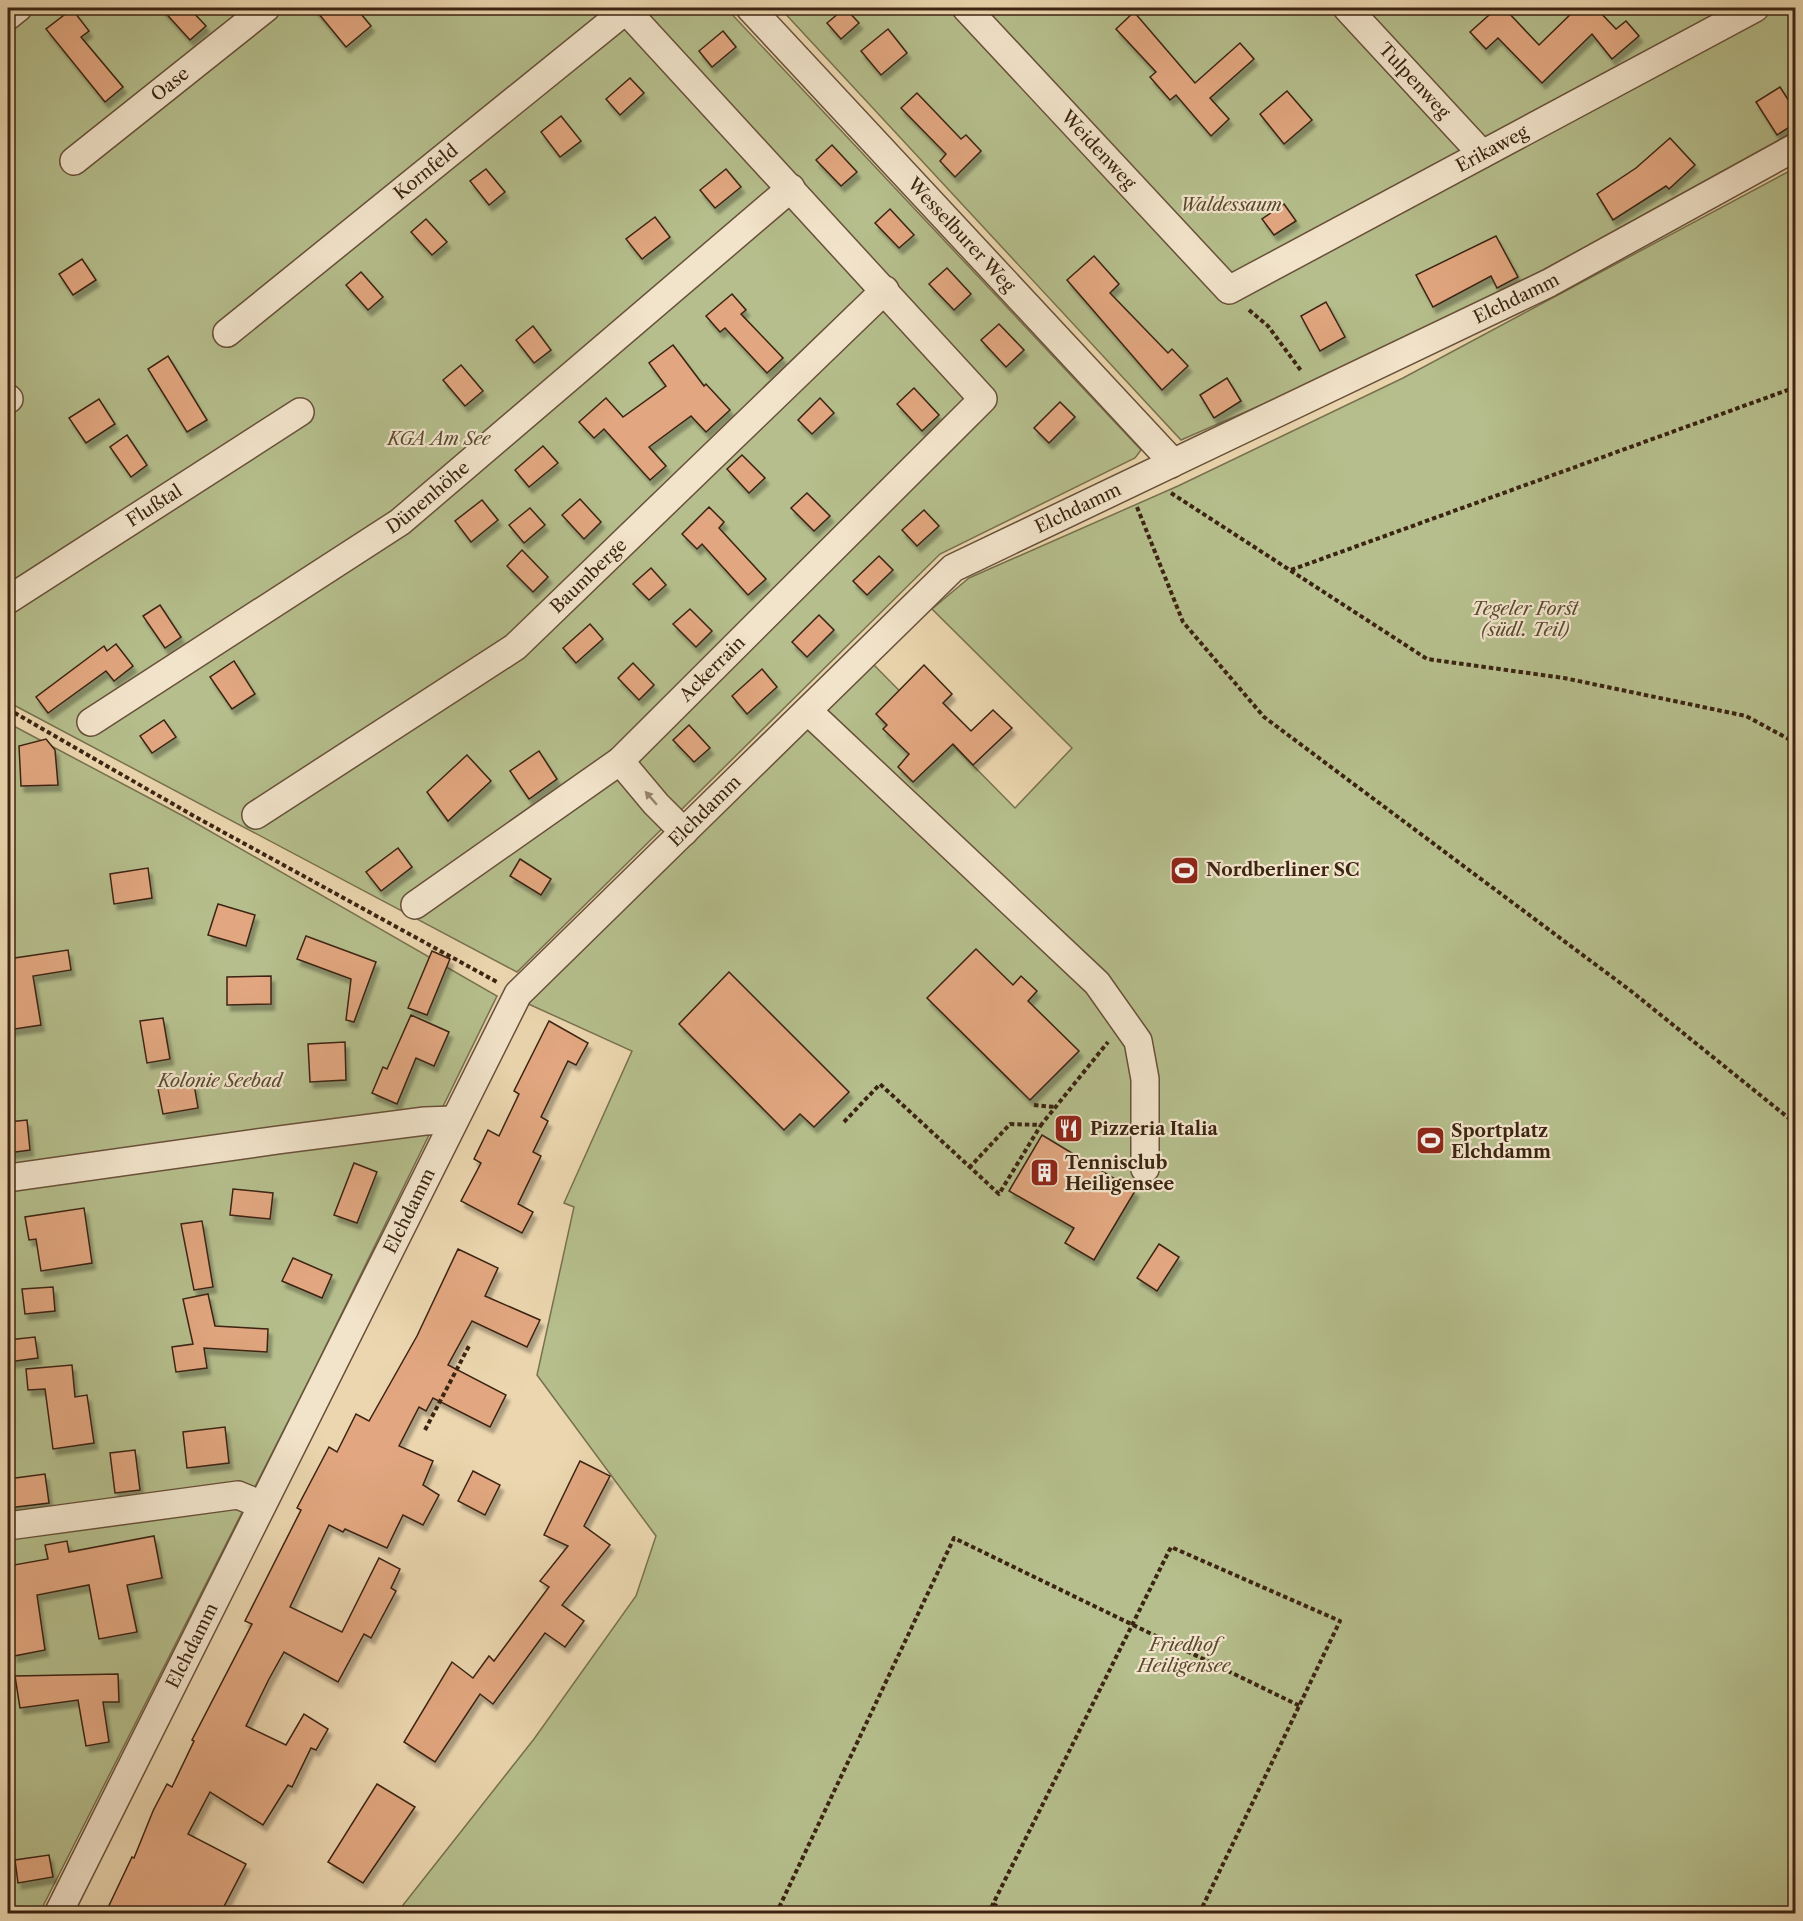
<svg xmlns="http://www.w3.org/2000/svg" width="1803" height="1921" font-family="'Libre Caslon Text',serif">
<style>
.green{fill:#b5be8c;stroke:#78714f;stroke-width:1.5}
.building{fill:#e2a780;stroke:#3c2412;stroke-width:1.5;filter:url(#shadow)}
.lines{fill:none;stroke-linecap:round;stroke-linejoin:round}
.minor-casing{stroke:#685039;stroke-width:30}
.path{stroke:#3c2412;stroke-width:4;stroke-dasharray:4.5 3;stroke-linecap:butt}
.minor{stroke:#f2e4cb;stroke-width:27}
.oneway{fill:#97846e}
.labels{text-anchor:middle;dominant-baseline:central;stroke-width:4.5;stroke-linejoin:round;paint-order:stroke}
.street-label{font-size:18px;fill:#3c2412;stroke:#f2e4cb}
.park-label{font-size:18px;font-style:italic;fill:#5a4a30;stroke:#f2e4cb}
.poi-label{font-size:18px;font-weight:bold;fill:#3c2412;stroke:#f2e4cb;text-anchor:start}
</style>
<defs>
<filter id="shadow"><feDropShadow dx="3.5" dy="6" stdDeviation="1.5" flood-color="#0004"/></filter>
</defs>
<rect width="100%" height="100%" fill="#ebd6af"/>
<filter id="stains"><feTurbulence type="fractalNoise" baseFrequency=".00333" numOctaves="4"/><feColorMatrix values="0 0 0 0 .2 0 0 0 0 .09 0 0 0 0 .02 0 0 0 .5 -.17"/></filter>
<radialGradient id="worn" r=".72"><stop offset=".6" stop-color="#630" stop-opacity="0"/><stop offset="1" stop-color="#630" stop-opacity=".3"/></radialGradient>
<!-- green -->
<g class="green">
<polygon points="8,8 726,8 1141,450 1135,458 940,554 517,972 8,702"/>
<polygon points="780,8 1795,8 1795,131 1545,269 1323,378 1181,440"/>
<polygon points="1795,168 1795,1913 396,1914 534,1739 636,1596 656,1536 537,1375 574,1207 564,1203 632,1051 524,1002 815,717 874,665 1015,808 1072,748 932,609 969,578 1178,486 1403,378"/>
<polygon points="8,723 187,818 497,996 315,1368 39,1914 8,1913"/>
</g>
<!-- building -->
<g class="building">
<polygon points="161,8 189,8 206,26 190,40"/>
<polygon points="314,8 356,8 371,26 346,47"/>
<polygon points="845,8 859,23 841,39 827,23"/>
<polygon points="1497,8 1504,8 1539,45 1577,8 1596,8 1616,29 1626,21 1639,36 1612,59 1592,34 1542,83 1498,38 1486,49 1470,32"/>
<polygon points="72,9 89,31 81,37 123,87 105,102 46,29"/>
<polygon points="1134,12 1195,83 1240,43 1254,59 1210,98 1229,119 1211,136 1176,95 1170,100 1150,77 1156,72 1116,29"/>
<polygon points="888,29 907,53 881,75 861,51"/>
<polygon points="723,31 736,47 712,67 699,51"/>
<polygon points="630,78 644,93 620,115 606,99"/>
<polygon points="1780,87 1796,112 1796,123 1777,135 1756,102"/>
<polygon points="1287,91 1312,120 1284,144 1260,114"/>
<polygon points="917,93 961,139 966,135 981,151 955,177 940,161 946,154 901,108"/>
<polygon points="561,116 581,141 560,157 541,132"/>
<polygon points="1670,138 1695,165 1669,189 1666,186 1613,220 1597,194 1636,168"/>
<polygon points="832,145 857,172 841,186 816,160"/>
<polygon points="486,169 505,192 489,205 470,181"/>
<polygon points="726,169 741,187 715,208 700,190"/>
<polygon points="1284,204 1296,221 1274,235 1262,219"/>
<polygon points="890,209 914,235 899,248 875,223"/>
<polygon points="655,217 670,237 642,259 626,239"/>
<polygon points="426,219 447,242 432,255 411,232"/>
<polygon points="1496,236 1518,277 1497,288 1491,276 1433,307 1416,275"/>
<polygon points="1094,256 1119,284 1110,293 1168,353 1172,349 1188,366 1162,390 1067,280"/>
<polygon points="82,259 96,280 73,295 59,274"/>
<polygon points="947,268 971,294 954,310 929,284"/>
<polygon points="361,272 383,297 368,310 346,285"/>
<polygon points="732,294 746,310 741,314 783,358 767,373 725,328 720,332 706,316"/>
<polygon points="1326,302 1345,337 1320,351 1301,316"/>
<polygon points="999,324 1024,350 1006,367 981,340"/>
<polygon points="533,326 551,350 534,363 516,340"/>
<polygon points="673,345 704,386 706,384 730,410 706,432 691,416 649,447 666,466 650,480 604,429 594,438 579,422 606,398 623,417 666,386 649,363"/>
<polygon points="168,356 207,420 187,432 148,369"/>
<polygon points="461,365 483,391 465,406 443,380"/>
<polygon points="1227,378 1241,401 1214,418 1200,395"/>
<polygon points="914,388 939,415 922,431 897,404"/>
<polygon points="820,398 834,413 812,434 798,420"/>
<polygon points="99,399 115,424 86,443 69,418"/>
<polygon points="1060,402 1075,417 1049,443 1034,428"/>
<polygon points="127,435 147,465 131,477 110,447"/>
<polygon points="543,446 558,463 529,487 515,470"/>
<polygon points="742,455 765,478 749,493 727,469"/>
<polygon points="807,493 830,516 814,531 791,508"/>
<polygon points="580,499 601,522 584,539 562,515"/>
<polygon points="482,500 498,520 471,542 455,521"/>
<polygon points="709,507 724,522 719,528 766,579 748,595 702,544 697,549 682,534"/>
<polygon points="530,508 545,525 524,543 509,525"/>
<polygon points="924,510 939,526 917,546 902,530"/>
<polygon points="522,550 548,577 533,592 507,566"/>
<polygon points="879,556 893,570 867,595 853,581"/>
<polygon points="651,568 666,585 649,600 633,584"/>
<polygon points="160,605 181,637 165,648 143,616"/>
<polygon points="690,609 712,631 696,647 673,624"/>
<polygon points="819,615 834,630 807,657 792,642"/>
<polygon points="590,624 603,639 576,663 563,648"/>
<polygon points="116,644 133,666 114,681 106,671 48,713 36,697 104,646 107,651"/>
<polygon points="234,661 255,694 232,709 210,677"/>
<polygon points="633,663 654,685 639,700 618,678"/>
<polygon points="924,665 952,694 943,703 971,731 993,710 1012,728 973,765 953,744 913,782 898,767 909,754 883,729 887,725 876,714"/>
<polygon points="762,669 777,687 747,714 732,696"/>
<polygon points="164,720 176,737 152,753 140,736"/>
<polygon points="689,725 710,748 694,762 673,740"/>
<polygon points="46,739 55,750 58,785 21,786 19,746"/>
<polygon points="539,751 557,779 529,799 510,771"/>
<polygon points="467,755 491,781 448,821 427,792"/>
<polygon points="398,848 412,867 381,891 366,872"/>
<polygon points="520,859 551,879 541,895 510,876"/>
<polygon points="148,868 152,898 114,904 110,874"/>
<polygon points="218,904 255,915 246,946 208,935"/>
<polygon points="306,936 376,962 354,1022 346,1020 351,979 297,959"/>
<polygon points="976,949 1013,985 1021,976 1037,991 1028,1001 1079,1051 1030,1100 927,998"/>
<polygon points="68,950 71,970 33,976 41,1025 8,1030 8,959"/>
<polygon points="432,951 450,959 427,1015 408,1008"/>
<polygon points="729,972 849,1092 814,1127 800,1114 784,1130 679,1024"/>
<polygon points="271,976 271,1004 227,1005 227,977"/>
<polygon points="411,1015 449,1032 434,1066 416,1058 397,1104 372,1093 383,1067 387,1069"/>
<polygon points="163,1018 170,1059 147,1063 140,1021"/>
<polygon points="549,1021 588,1043 576,1065 568,1061 541,1117 548,1121 533,1152 541,1156 518,1204 533,1212 522,1233 461,1201 481,1163 474,1159 488,1130 499,1136 519,1094 514,1091"/>
<polygon points="345,1042 346,1080 310,1082 308,1044"/>
<polygon points="194,1084 198,1108 163,1114 158,1089"/>
<polygon points="27,1120 30,1150 8,1153 8,1122"/>
<polygon points="1042,1135 1135,1191 1094,1260 1065,1243 1074,1228 1009,1191"/>
<polygon points="354,1163 377,1172 357,1223 334,1215"/>
<polygon points="233,1189 273,1193 270,1219 230,1215"/>
<polygon points="84,1208 92,1263 41,1271 36,1239 29,1240 25,1217"/>
<polygon points="202,1221 213,1287 194,1290 181,1224"/>
<polygon points="1159,1244 1179,1257 1157,1291 1137,1278"/>
<polygon points="458,1249 498,1268 485,1296 540,1320 527,1347 472,1321 448,1365 506,1395 490,1427 433,1398 426,1411 419,1407 399,1446 433,1461 423,1485 439,1495 423,1525 403,1515 387,1548 345,1529 343,1532 329,1525 290,1607 342,1632 379,1558 400,1569 391,1588 396,1591 371,1638 364,1634 338,1682 284,1652 269,1679 246,1726 286,1745 304,1714 328,1729 316,1750 311,1748 292,1787 288,1785 263,1825 210,1792 188,1834 246,1864 220,1914 105,1914 132,1857 134,1858 153,1811 167,1784 172,1787 194,1741 192,1740 252,1624 245,1621 301,1510 297,1508 329,1447 337,1452 356,1414 369,1421 417,1336"/>
<polygon points="293,1258 332,1275 322,1298 282,1281"/>
<polygon points="53,1287 55,1311 25,1314 22,1289"/>
<polygon points="208,1294 215,1326 268,1329 267,1352 204,1348 207,1368 176,1372 172,1347 193,1344 183,1299"/>
<polygon points="35,1337 38,1358 8,1362 8,1340"/>
<polygon points="72,1365 75,1397 87,1395 94,1443 53,1449 45,1389 28,1390 26,1369"/>
<polygon points="225,1427 229,1463 187,1468 183,1432"/>
<polygon points="135,1450 140,1490 115,1493 110,1453"/>
<polygon points="580,1461 610,1476 584,1526 610,1545 562,1605 584,1621 565,1647 545,1633 493,1704 480,1694 435,1762 404,1742 452,1662 473,1678 489,1656 494,1661 549,1587 540,1581 568,1546 544,1535"/>
<polygon points="473,1471 500,1485 485,1515 458,1501"/>
<polygon points="45,1474 49,1503 8,1508 8,1479"/>
<polygon points="154,1536 162,1578 127,1585 137,1632 99,1639 89,1585 37,1595 45,1650 14,1656 9,1617 14,1617 8,1566 48,1559 45,1545 67,1541 69,1552"/>
<polygon points="118,1674 119,1702 103,1702 109,1742 86,1746 78,1700 20,1708 15,1676"/>
<polygon points="377,1784 415,1807 363,1883 328,1862"/>
<polygon points="49,1855 53,1877 18,1883 15,1860"/>
</g>
<g class="lines">
<defs>
<g id="minor">
<path id="s1" d="M750,8L1167,456L1171,464"/>
<path id="s2" d="M966,8L1229,290L1755,8"/>
<path id="s3" d="M1347,8L1482,154"/>
<polyline points="8,16 18,8"/>
<path id="s4" d="M74,161L266,8"/>
<path id="s5" d="M227,333L626,10"/>
<polyline points="8,398 9,399"/>
<path id="s6" d="M8,600L300,412"/>
<polyline points="808,711 1097,983 1138,1041 1145,1079 1145,1169"/>
<path id="s7" d="M91,722L400,522L791,188"/>
<polyline points="620,761 656,804 684,832"/>
<path id="s8" d="M256,815L515,647L885,290"/>
<path id="s9" d="M415,905L620,761L983,399L624,8"/>
<polyline points="8,1178 278,1140 425,1121 454,1120"/>
<polyline points="8,1526 238,1495 262,1505"/>
<path id="s10" d="M58,1914L518,994L953,568L1549,283L1796,147"/>
</g>
</defs>
<!-- minor casing -->
<use href="#minor" class="minor-casing"/>
<!-- path -->
<g class="path">
<polyline points="1249,310 1268,326 1302,372"/>
<polyline points="1171,493 1427,659 1564,678 1746,716 1796,743"/>
<polyline points="1137,507 1183,622 1264,717 1631,991 1796,1124"/>
<polyline points="1291,570 1796,387"/>
<polyline points="8,709 192,815 497,982"/>
<polyline points="1034,1105 1055,1107"/>
<polyline points="844,1122 880,1084 999,1194 1041,1125"/>
<polyline points="969,1168 1010,1124 1041,1125 1108,1042"/>
<polyline points="425,1430 469,1346"/>
<polyline points="993,1904 1012,1914"/>
<polyline points="776,1914 954,1538 1300,1706"/>
<polyline points="988,1914 1171,1547 1340,1621 1199,1914"/>
</g>
<!-- minor -->
<use href="#minor" class="minor"/>
</g>
<!-- one-way arrows -->
<defs><path id="oneway-solid" d="M-6-.8H1V-3.2L6.5 0L1 3.2V.8H-6Z" transform="scale(1.5)"/></defs>
<use class="oneway" href="#oneway-solid" transform="translate(651 798) rotate(-131)"/>
<!-- icons -->
<defs>
<symbol id="stadium-square" viewBox="-11 -11 22 22"><rect x="-9" y="-9" width="18" height="18" rx="4" fill="#8f2418" stroke="#f2e4cb"/><path d="M0-5a6.5 5 0 1 0 0 10a6.5 5 0 1 0 0-10ZM-3.5-1.8h7v3.6h-7Z" fill="#fff"/></symbol>
<symbol id="restaurant-square" viewBox="-11 -11 22 22"><rect x="-9" y="-9" width="18" height="18" rx="4" fill="#8f2418" stroke="#f2e4cb"/><path d="M-5-6h1v4h1v-4h1v4h1v-4h1v5L-1.5 .5V6h-2V.5L-5-1ZM5-6V6H3V1.5H1.5Q1.5-4 5-6Z" fill="#fff"/></symbol>
<symbol id="building-square" viewBox="-11 -11 22 22"><rect x="-9" y="-9" width="18" height="18" rx="4" fill="#8f2418" stroke="#f2e4cb"/><path d="M-4-6H4V6H1V3H-1V6H-4ZM-2.5-4.3h1.7v1.8h-1.7ZM.8-4.3h1.7v1.8H.8ZM-2.5-1h1.7V.8h-1.7ZM.8-1h1.7V.8H.8Z" fill="#fff"/></symbol>
</defs>
<g fill-rule="evenodd">
<use href="#stadium-square" x="1168" y="854" width="33" height="33"/>
<use href="#restaurant-square" x="1052" y="1112" width="33" height="33"/>
<use href="#stadium-square" x="1414" y="1124" width="33" height="33"/>
<use href="#building-square" x="1028" y="1156" width="33" height="33"/>
</g>
<g class="labels">
<!-- street labels -->
<g class="street-label">
<text stroke="none"><textPath href="#s3" startOffset="99">Tulpenweg</textPath></text>
<text stroke="none"><textPath href="#s4" startOffset="123">Oase</textPath></text>
<text stroke="none"><textPath href="#s2" startOffset="194">Weidenweg</textPath></text>
<text stroke="none"><textPath href="#s2" startOffset="684">Erikaweg</textPath></text>
<text stroke="none"><textPath href="#s5" startOffset="256">Kornfeld</textPath></text>
<text stroke="none"><textPath href="#s1" startOffset="310">Wesselburer Weg</textPath></text>
<text stroke="none"><textPath href="#s10" startOffset="2262">Elchdamm</textPath></text>
<text stroke="none"><textPath href="#s7" startOffset="405">Dünenhöhe</textPath></text>
<text stroke="none"><textPath href="#s6" startOffset="174">Flußtal</textPath></text>
<text stroke="none"><textPath href="#s10" startOffset="1776">Elchdamm</textPath></text>
<text stroke="none"><textPath href="#s8" startOffset="411">Baumberge</textPath></text>
<text stroke="none"><textPath href="#s9" startOffset="381">Ackerrain</textPath></text>
<text stroke="none"><textPath href="#s10" startOffset="1290">Elchdamm</textPath></text>
<text stroke="none"><textPath href="#s10" startOffset="786">Elchdamm</textPath></text>
<text stroke="none"><textPath href="#s10" startOffset="300">Elchdamm</textPath></text>
</g>
<!-- park labels -->
<g class="park-label">
<text x="1231" y="205">Waldessaum</text>
<text x="439" y="439">KGA Am See</text>
<text x="1525" y="609">Tegeler Forst<tspan x="1525" dy="21">(südl. Teil)</tspan></text>
<text x="220" y="1081">Kolonie Seebad</text>
<text x="1184" y="1645">Friedhof<tspan x="1184" dy="21">Heiligensee</tspan></text>
</g>
<!-- poi labels -->
<g class="poi-label">
<text x="1206" y="870">Nordberliner SC</text>
<text x="1090" y="1129">Pizzeria Italia</text>
<text x="1451" y="1131">Sportplatz<tspan x="1451" dy="21">Elchdamm</tspan></text>
<text x="1065" y="1163">Tennisclub<tspan x="1065" dy="21">Heiligensee</tspan></text>
</g>
</g>
<!-- margin -->
<rect width="1803" height="1921" fill="none" stroke="#ebd6af" stroke-width="30"/>
<rect x="9" y="9" width="1785" height="1903" fill="none" stroke="#3c2412" stroke-width="3"/>
<rect x="15" y="15" width="1773" height="1891" fill="none" stroke="#3c2412" stroke-width="1.5"/>
<rect width="100%" height="100%" filter="url(#stains)"/>
<rect width="100%" height="100%" fill="url(#worn)"/>
</svg>
